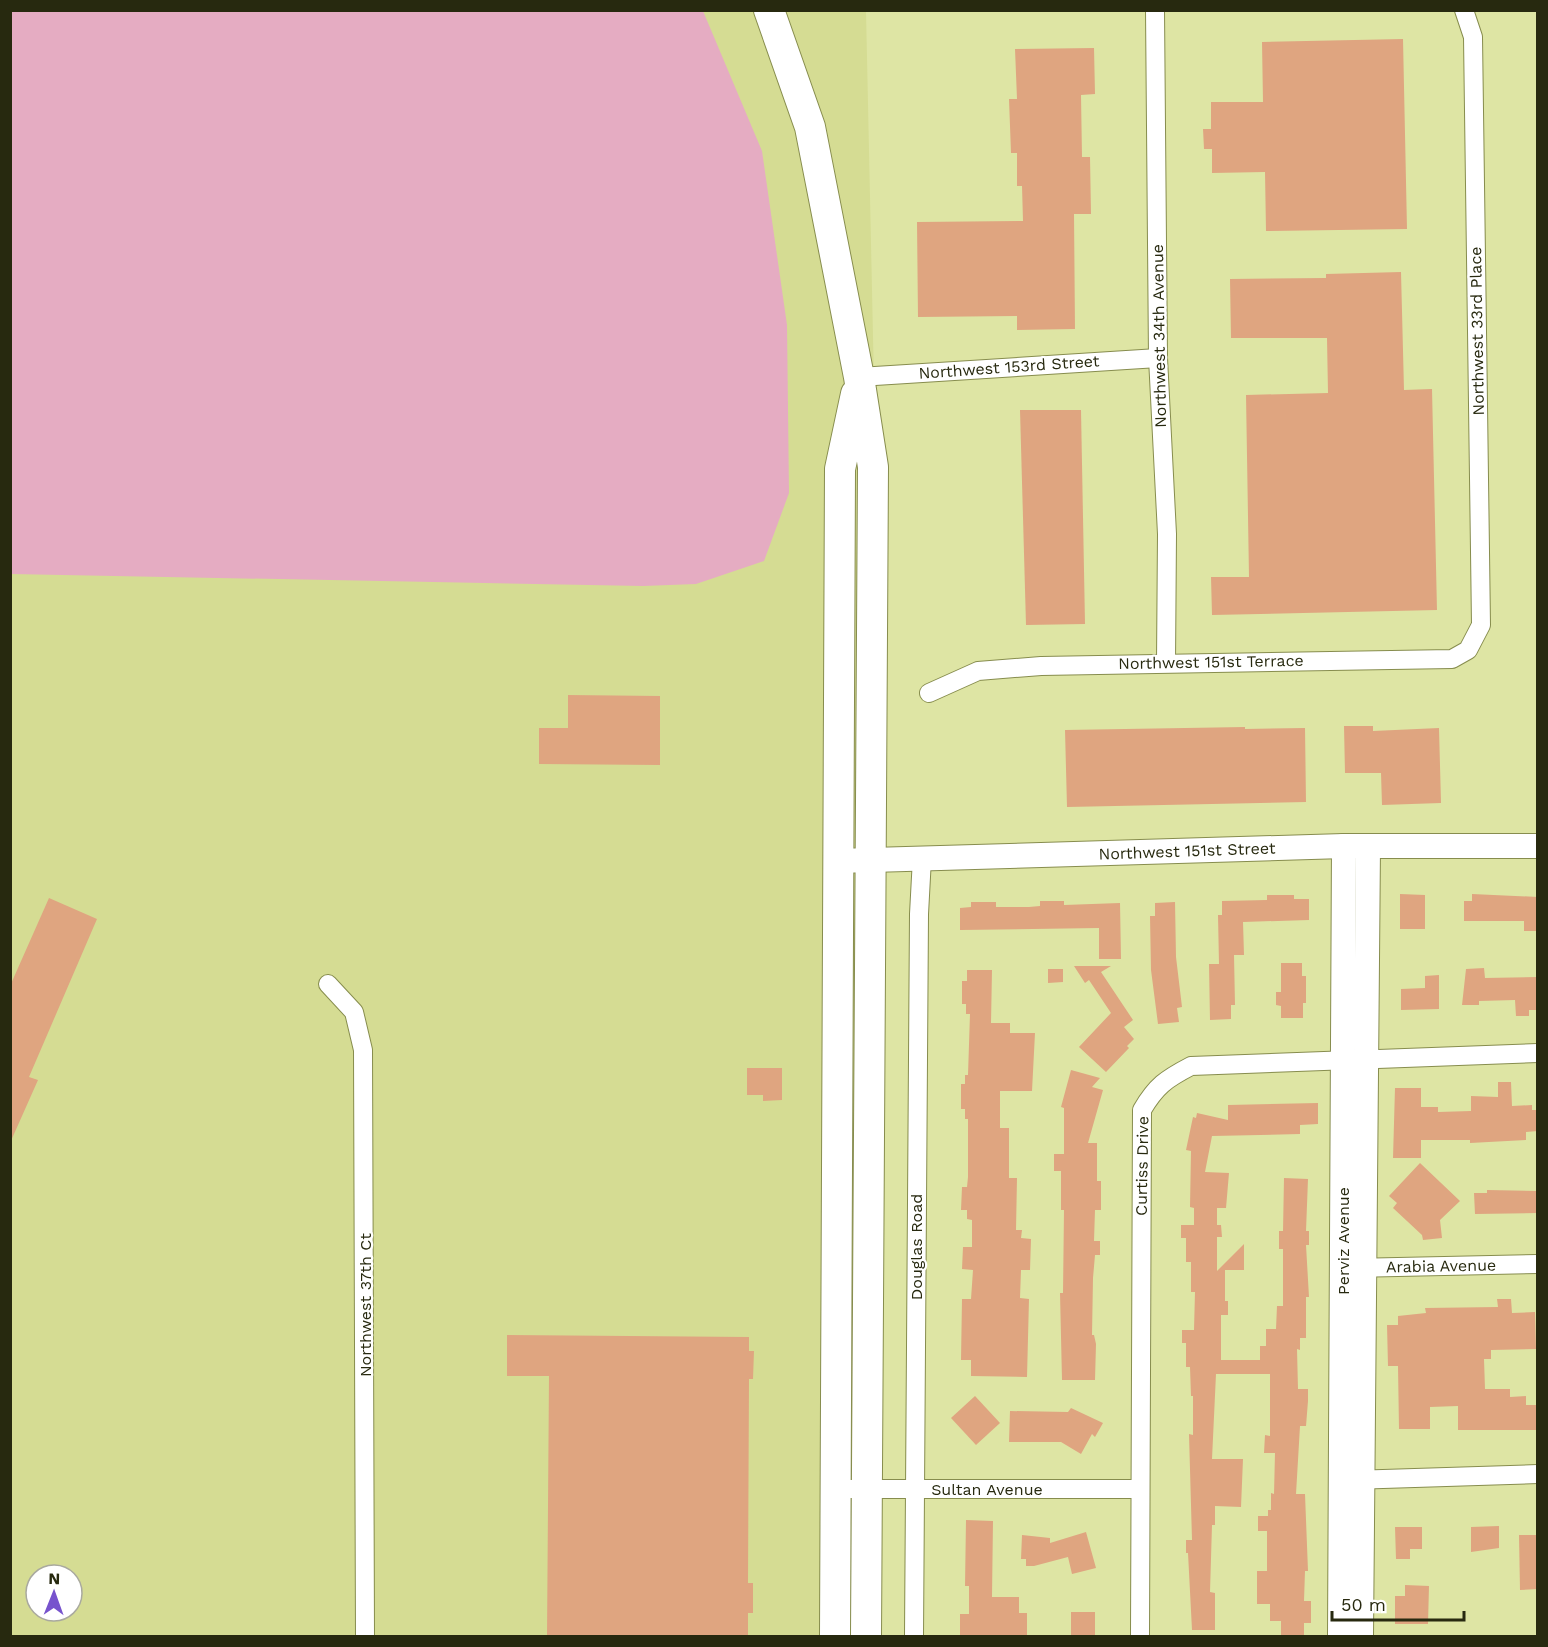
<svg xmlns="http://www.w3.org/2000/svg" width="1548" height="1647" font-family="'Work Sans',sans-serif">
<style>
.built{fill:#d5dc93;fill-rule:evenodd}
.green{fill:#e5acc2}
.building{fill:#dfa580}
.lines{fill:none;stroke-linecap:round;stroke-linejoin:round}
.minor-casing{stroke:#878d4e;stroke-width:20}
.tertiary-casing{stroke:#878d4e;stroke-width:26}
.primary-casing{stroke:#878d4e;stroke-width:32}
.minor{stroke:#fff;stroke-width:18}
.tertiary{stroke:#fff;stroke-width:24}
.primary{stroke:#fff;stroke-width:30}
.labels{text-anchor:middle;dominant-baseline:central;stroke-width:4.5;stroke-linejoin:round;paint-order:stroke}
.street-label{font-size:16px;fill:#27290f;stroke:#fff}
</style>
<rect width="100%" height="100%" fill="#dee5a4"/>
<!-- built -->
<path class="built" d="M11,11H866L885,895L878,1636H11ZM36,1575H72V1611H36Z"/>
<!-- green -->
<polygon class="green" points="11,10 703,11 762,151 787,325 789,493 764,561 696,584 643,586 11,574"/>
<!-- building -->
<g class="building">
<polygon points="1403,39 1407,229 1266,231 1265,172 1212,173 1212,149 1204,149 1203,129 1211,129 1211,102 1263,102 1262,42"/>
<polygon points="1094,48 1095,94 1081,95 1082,157 1090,157 1091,214 1074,214 1075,329 1017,330 1017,316 918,317 917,222 1023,221 1022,186 1017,186 1017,153 1011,153 1009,99 1017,99 1015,49"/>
<polygon points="1401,272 1404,390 1432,389 1437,610 1212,615 1211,577 1249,577 1246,395 1328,393 1327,338 1231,338 1230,279 1326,278 1326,274"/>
<polygon points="1020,410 1081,410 1085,624 1026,625"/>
<polygon points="568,695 660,696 660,765 539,764 539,728 568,728"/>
<polygon points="1344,726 1373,726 1373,731 1439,728 1441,803 1382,805 1381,773 1345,773"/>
<polygon points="1245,727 1245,729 1305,728 1306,802 1067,807 1065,730"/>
<polygon points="1400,894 1425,895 1425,929 1400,929"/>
<polygon points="1472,894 1538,897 1538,931 1524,931 1524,921 1464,921 1464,901 1472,901"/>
<polygon points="1267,895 1294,895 1294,899 1309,899 1309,920 1243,922 1244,955 1234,955 1235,1005 1231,1005 1231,1019 1210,1020 1209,964 1219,964 1218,915 1222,915 1222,901 1267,900"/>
<polygon points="49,898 97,919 29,1077 38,1080 10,1143 10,986"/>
<polygon points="1040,901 1064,901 1064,905 1120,903 1121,959 1099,959 1099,928 960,930 960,908 971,907 971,902 996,902 996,907 1029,907 1040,906"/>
<polygon points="1175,902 1176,957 1182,1007 1177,1008 1179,1022 1158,1024 1151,970 1150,916 1155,916 1155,903"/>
<polygon points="1281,963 1302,963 1302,976 1306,976 1306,1003 1303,1003 1303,1018 1281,1018 1281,1006 1276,1005 1276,992 1281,992"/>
<polygon points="1074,966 1111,966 1101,972 1133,1020 1124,1027 1134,1039 1127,1046 1129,1048 1106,1072 1079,1047 1111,1013 1089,980 1085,983"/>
<polygon points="1484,968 1485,978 1538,977 1538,1010 1529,1010 1529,1016 1516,1016 1515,1000 1479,1001 1479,1005 1462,1005 1466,969"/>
<polygon points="1048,969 1063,969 1063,982 1048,983"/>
<polygon points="967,970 992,970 991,1023 1010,1023 1010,1033 1035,1033 1032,1091 1000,1091 1000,1128 1009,1128 1009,1178 1017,1178 1016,1230 1022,1230 1021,1238 1031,1239 1030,1270 1021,1270 1020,1298 1029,1299 1027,1377 971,1376 971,1360 961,1360 962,1299 971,1299 973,1270 962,1269 963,1247 972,1247 972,1220 967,1219 967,1210 961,1210 962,1187 967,1187 968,1177 968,1119 965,1119 965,1109 961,1109 961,1084 965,1084 965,1075 968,1075 970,1014 966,1014 966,1004 962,1004 962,981 967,981"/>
<polygon points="1439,975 1439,1009 1401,1010 1401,989 1425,988 1425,976"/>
<polygon points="747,1068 782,1068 782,1100 763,1101 763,1095 747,1095"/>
<polygon points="1071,1070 1100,1078 1092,1087 1103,1090 1088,1143 1097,1143 1097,1181 1101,1181 1101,1210 1095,1210 1094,1241 1100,1241 1100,1255 1095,1255 1093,1278 1092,1335 1094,1335 1096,1344 1095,1380 1062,1380 1060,1293 1063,1293 1064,1210 1061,1210 1061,1171 1054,1171 1054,1154 1064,1154 1064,1108 1061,1107"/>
<polygon points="1498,1082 1511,1082 1512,1106 1532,1105 1532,1110 1538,1110 1538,1131 1526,1132 1526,1140 1470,1143 1470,1140 1421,1140 1421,1158 1393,1158 1395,1088 1421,1088 1421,1107 1438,1107 1438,1112 1471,1111 1471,1096 1498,1097"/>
<polygon points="1318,1103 1318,1124 1300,1125 1300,1134 1212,1136 1205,1172 1229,1173 1226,1208 1217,1208 1217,1225 1221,1225 1222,1237 1217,1237 1217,1271 1244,1244 1244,1270 1225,1270 1225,1301 1228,1301 1228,1315 1221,1315 1221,1360 1260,1360 1260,1346 1266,1346 1266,1329 1276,1329 1277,1306 1283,1306 1283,1249 1279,1249 1279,1231 1283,1231 1284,1178 1308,1179 1306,1231 1309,1231 1309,1245 1306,1245 1309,1297 1306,1297 1306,1338 1300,1338 1300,1350 1297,1349 1298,1389 1308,1389 1308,1401 1306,1426 1300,1426 1296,1494 1305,1494 1308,1571 1305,1571 1304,1601 1311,1601 1311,1623 1304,1623 1304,1636 1281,1636 1281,1621 1270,1621 1270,1604 1257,1604 1257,1571 1267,1571 1267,1531 1258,1531 1258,1516 1268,1516 1268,1510 1271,1510 1271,1493 1274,1494 1275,1453 1264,1453 1265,1435 1270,1436 1270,1374 1216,1374 1212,1459 1243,1459 1241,1507 1215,1506 1215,1525 1212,1525 1210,1592 1215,1593 1215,1630 1192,1630 1188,1553 1186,1553 1186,1540 1192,1540 1189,1434 1193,1435 1193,1396 1191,1396 1190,1367 1186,1367 1186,1343 1182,1343 1182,1330 1194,1330 1195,1292 1191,1292 1191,1262 1186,1262 1186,1238 1181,1238 1181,1225 1194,1225 1194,1208 1190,1207 1191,1151 1186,1150 1193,1117 1196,1118 1197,1113 1228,1120 1228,1105"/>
<polygon points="1420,1163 1460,1201 1440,1220 1442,1238 1423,1240 1422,1235 1393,1208 1397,1203 1389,1196"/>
<polygon points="1487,1190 1538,1191 1538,1213 1475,1214 1474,1193 1487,1193"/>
<polygon points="1497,1299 1511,1299 1512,1313 1535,1312 1536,1349 1491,1350 1491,1359 1484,1359 1485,1389 1510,1389 1510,1397 1526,1396 1526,1405 1537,1405 1538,1430 1458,1430 1458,1406 1430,1407 1430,1429 1399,1429 1398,1366 1388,1366 1387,1325 1398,1325 1398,1316 1426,1313 1425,1308 1498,1307"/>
<polygon points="507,1335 749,1337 749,1351 754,1351 753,1379 749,1379 748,1583 753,1583 753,1613 748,1613 748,1636 547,1636 549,1376 507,1376"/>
<polygon points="975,1396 1000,1423 976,1445 951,1418"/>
<polygon points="1071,1408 1103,1423 1095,1437 1092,1434 1081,1454 1061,1442 1009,1442 1010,1411 1068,1412"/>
<polygon points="966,1520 993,1521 992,1597 1019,1597 1019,1613 1027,1613 1027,1636 960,1636 960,1614 969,1614 969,1586 965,1586"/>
<polygon points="1499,1526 1499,1548 1471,1552 1471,1527"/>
<polygon points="1395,1527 1422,1527 1422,1549 1410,1549 1410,1559 1396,1559"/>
<polygon points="1086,1532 1096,1568 1072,1574 1068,1557 1034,1566 1026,1566 1026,1559 1021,1559 1022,1535 1050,1538 1050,1543"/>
<polygon points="1519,1535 1538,1535 1538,1589 1520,1590"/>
<polygon points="1405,1585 1429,1586 1428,1624 1395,1624 1395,1596 1405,1596"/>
<rect x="1071" y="1612" width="24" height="24"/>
</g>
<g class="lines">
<defs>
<g id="minor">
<polyline points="1155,10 1158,358 1167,534 1166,662"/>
<polyline points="859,377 1158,358"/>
<polyline points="929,693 978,671 1041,666 1452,659 1468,650 1481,625 1473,37 1464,10"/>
<polyline points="328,984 354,1012 363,1050 365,1636"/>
<polyline points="1351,1268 1538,1264"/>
<polyline points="1351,1480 1538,1474"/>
<polyline points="836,1489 1139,1489"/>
<polyline points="914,1636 919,914 922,858"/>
<path d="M1140,1636L1142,1110C1156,1086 1166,1079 1191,1066L1538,1053"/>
</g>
<g id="tertiary">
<polyline points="837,861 1344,846 1538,846"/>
<polyline points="1340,1636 1344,846"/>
<polyline points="1361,1636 1368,847"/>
</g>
<g id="primary">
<polyline points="769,10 810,127 859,377 873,467 866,1636"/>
<polyline points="835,1636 840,469 856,394"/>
</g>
</defs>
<!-- minor casing -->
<use href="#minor" class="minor-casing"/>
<!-- tertiary casing -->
<use href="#tertiary" class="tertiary-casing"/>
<!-- primary casing -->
<use href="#primary" class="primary-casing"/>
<!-- minor -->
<use href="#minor" class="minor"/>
<!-- tertiary -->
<use href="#tertiary" class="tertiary"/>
<!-- primary -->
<use href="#primary" class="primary"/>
</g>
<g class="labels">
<!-- street labels -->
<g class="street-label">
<text transform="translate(1477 331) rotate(-91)">Northwest 33rd Place</text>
<text transform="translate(1159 336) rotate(-91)">Northwest 34th Avenue</text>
<text transform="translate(1009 367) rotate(-4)">Northwest 153rd Street</text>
<text transform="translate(1211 662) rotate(-1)">Northwest 151st Terrace</text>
<text transform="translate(1187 851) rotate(-2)">Northwest 151st Street</text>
<text transform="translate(1142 1166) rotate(-89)">Curtiss Drive</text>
<text transform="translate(1343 1241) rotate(-90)">Perviz Avenue</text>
<text transform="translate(916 1247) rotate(-90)">Douglas Road</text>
<text transform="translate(1441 1266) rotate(-1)">Arabia Avenue</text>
<text transform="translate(365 1305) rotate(-90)">Northwest 37th Ct</text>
<text x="987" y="1489">Sultan Avenue</text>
</g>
</g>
<!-- border -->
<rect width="1548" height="1647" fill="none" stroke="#27290f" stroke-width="24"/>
<!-- north arrow -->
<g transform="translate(54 1593) rotate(1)"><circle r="28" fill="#ffffff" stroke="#a9a99f" stroke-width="1.5"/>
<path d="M0-4.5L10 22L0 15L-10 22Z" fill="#7753cd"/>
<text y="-9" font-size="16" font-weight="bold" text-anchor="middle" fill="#27290f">N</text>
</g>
<!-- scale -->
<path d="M1332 1611v9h132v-9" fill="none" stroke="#27290f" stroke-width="3"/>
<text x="1341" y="1611" font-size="18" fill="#27290f" stroke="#ffffff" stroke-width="4.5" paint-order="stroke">50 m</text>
</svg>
